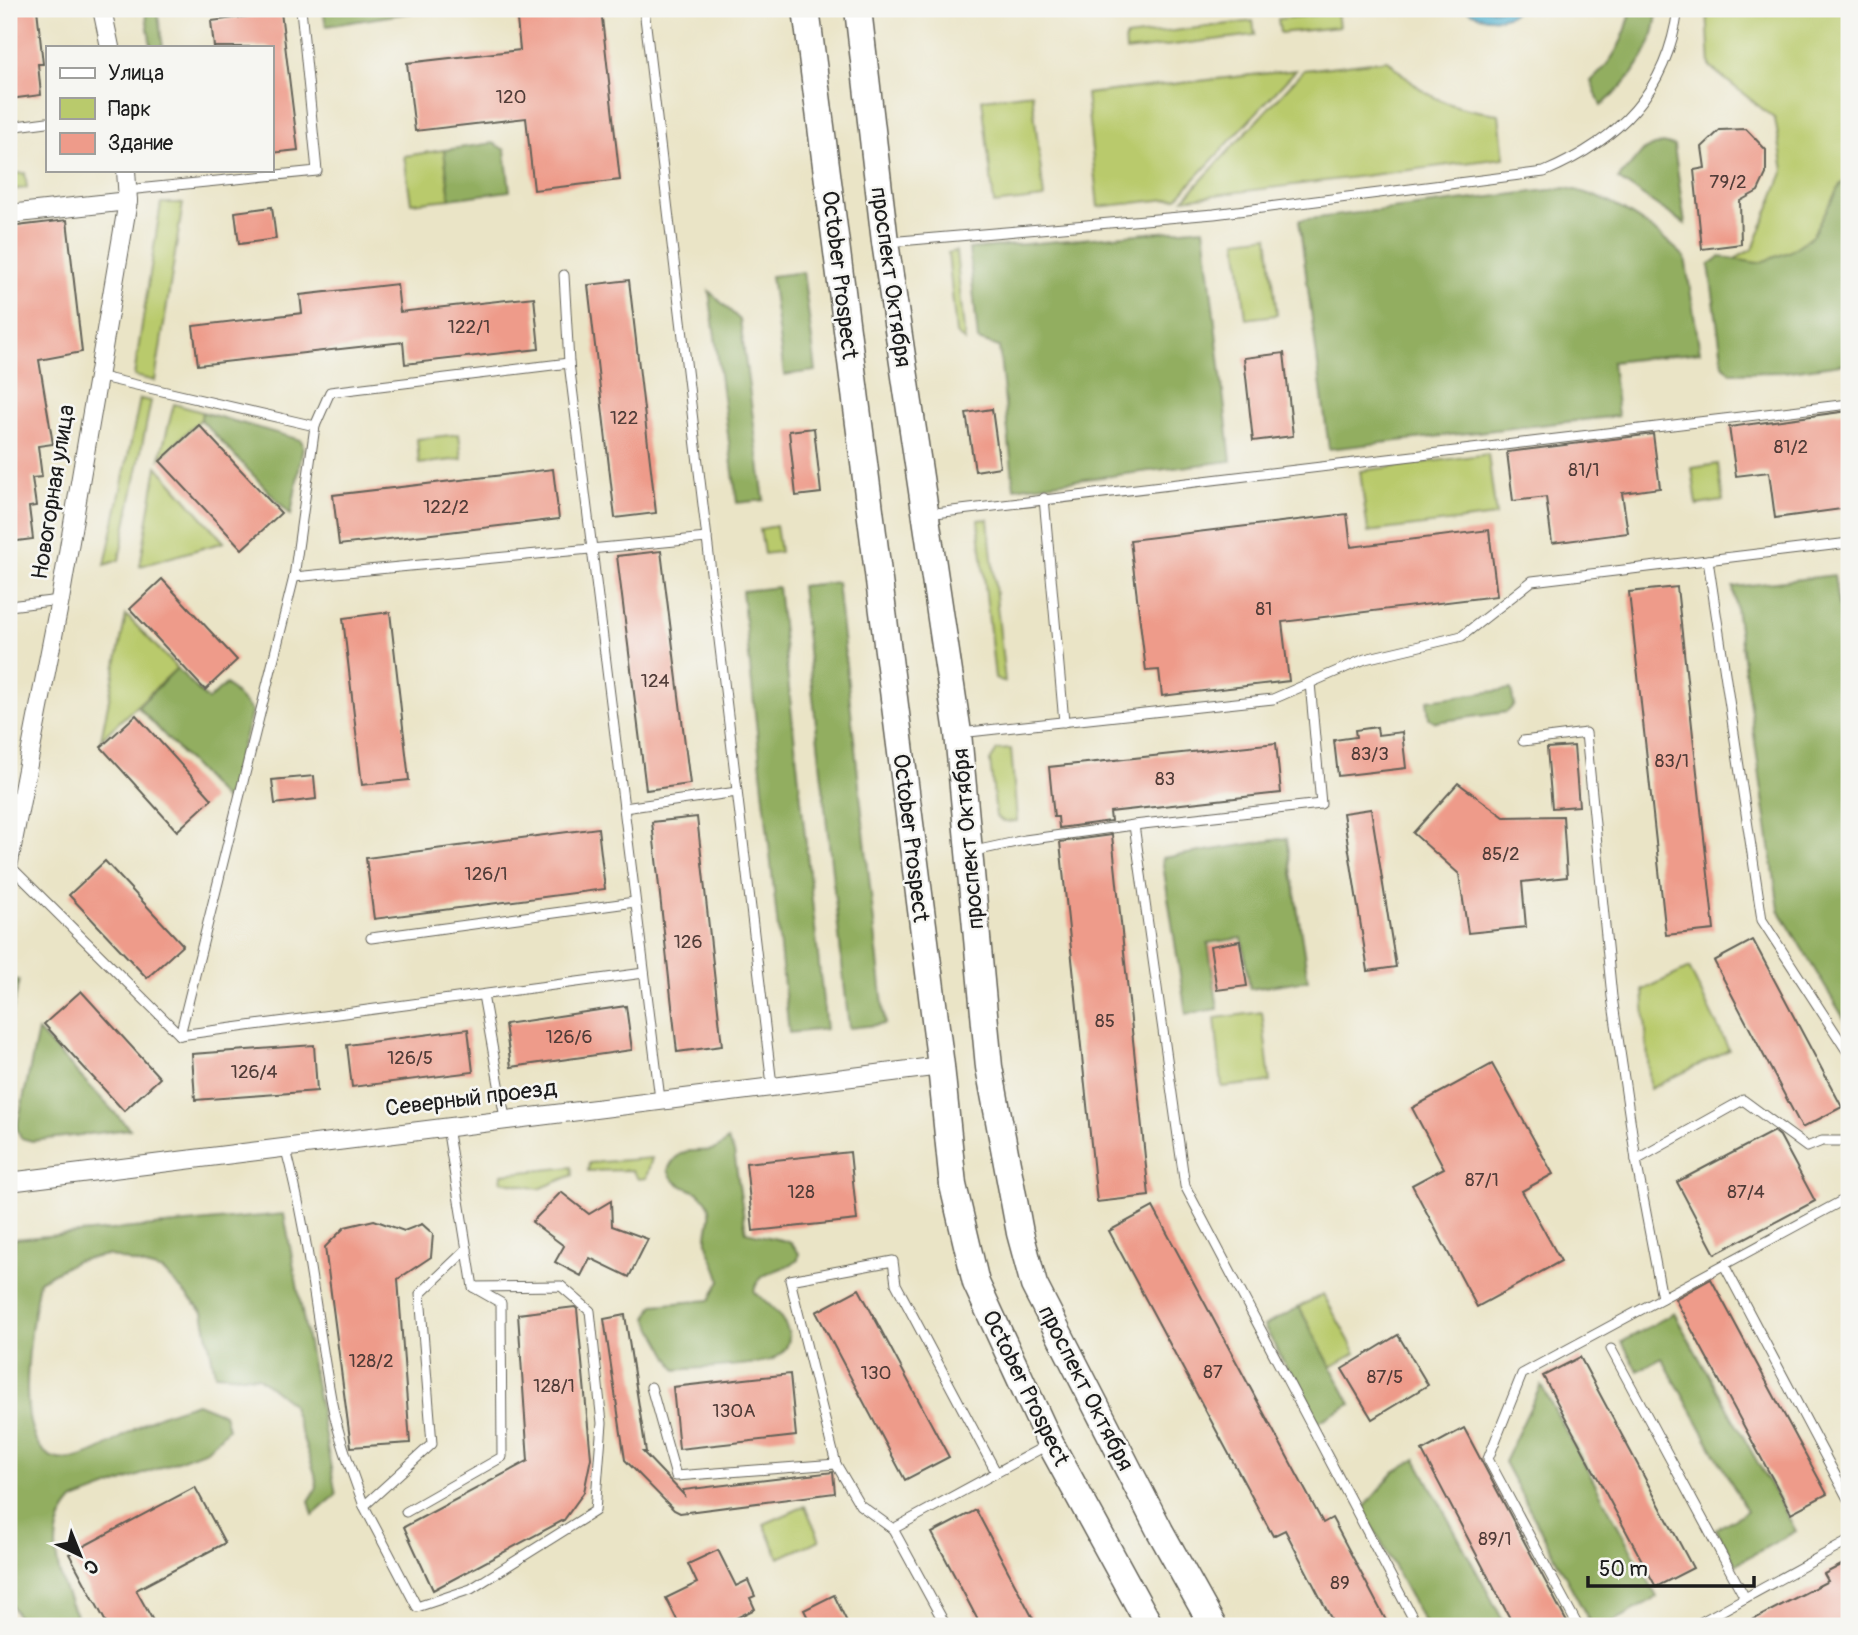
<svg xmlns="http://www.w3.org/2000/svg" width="1858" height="1635" font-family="Pangolin,sans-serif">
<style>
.green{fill:#b9ca6c;stroke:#6a7344;stroke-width:2}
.forest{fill:#92ae60;stroke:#57653e;stroke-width:2}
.water{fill:#4fb0ce;stroke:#366675;stroke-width:2}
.building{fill:#ee9b8a}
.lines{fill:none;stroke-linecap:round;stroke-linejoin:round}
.lane-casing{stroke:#646258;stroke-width:11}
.street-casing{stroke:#646258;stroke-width:20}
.primary-casing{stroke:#646258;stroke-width:29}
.lane{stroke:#fff;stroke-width:9}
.street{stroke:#fff;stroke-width:18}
.primary{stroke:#fff;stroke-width:26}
.labels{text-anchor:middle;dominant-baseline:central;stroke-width:5;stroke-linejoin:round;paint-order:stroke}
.number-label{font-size:19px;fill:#503c38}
.street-label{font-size:23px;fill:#1c1c1c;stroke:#f6f6f2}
</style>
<rect width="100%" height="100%" fill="#f6f6f2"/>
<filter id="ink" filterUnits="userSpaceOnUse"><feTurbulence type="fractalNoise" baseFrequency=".0143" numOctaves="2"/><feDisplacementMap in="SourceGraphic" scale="14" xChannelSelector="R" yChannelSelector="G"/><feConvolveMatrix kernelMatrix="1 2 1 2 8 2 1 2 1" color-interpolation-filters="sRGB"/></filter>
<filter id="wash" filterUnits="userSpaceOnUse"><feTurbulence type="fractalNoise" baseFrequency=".00686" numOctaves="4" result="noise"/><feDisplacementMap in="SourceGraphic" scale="28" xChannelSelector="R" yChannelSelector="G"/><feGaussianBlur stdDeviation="1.57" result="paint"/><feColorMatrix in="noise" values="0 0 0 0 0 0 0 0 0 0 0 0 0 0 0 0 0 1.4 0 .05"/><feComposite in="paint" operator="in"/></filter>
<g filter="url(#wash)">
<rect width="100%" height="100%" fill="#eae4c6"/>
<!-- green -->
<g class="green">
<polygon points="1707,9 1849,9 1849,350 1716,269 1753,249 1784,170 1775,119 1710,67"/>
<polygon points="1337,12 1339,27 1280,33 1278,19"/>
<polygon points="1253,21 1255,35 1126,51 1125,37"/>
<path d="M1388,60C1425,98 1447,108 1499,114L1504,158L1184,199L1304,70Z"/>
<polygon points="1296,70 1177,198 1098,207 1086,94"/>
<polygon points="1032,93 1044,198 994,204 982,99"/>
<polygon points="444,150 450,199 411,203 404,156"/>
<polygon points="25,173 27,188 9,190 9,174"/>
<polygon points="161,203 183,203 155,381 134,376"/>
<polygon points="1268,236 1277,315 1246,319 1237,240"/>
<polygon points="956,251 965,341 956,334 948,253"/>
<polygon points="140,399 151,401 119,560 105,565"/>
<polygon points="174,404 202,412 201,419 160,458"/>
<polygon points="459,434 462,459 419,464 417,439"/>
<polygon points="1488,454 1496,516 1368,532 1360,471"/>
<polygon points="1718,464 1723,501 1697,505 1692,468"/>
<polygon points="157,466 224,542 140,566"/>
<polygon points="988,519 1005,682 995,678 978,520"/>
<polygon points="776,526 780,552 764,554 760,529"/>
<polygon points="126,615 177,668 101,739"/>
<polygon points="1011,749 1017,821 1004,822 996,816 990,761 997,750"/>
<polygon points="1689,968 1729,1050 1650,1089 1643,990"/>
<polygon points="1262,1012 1270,1082 1222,1087 1215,1018"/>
<polygon points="652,1158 646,1178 638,1179 632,1170 588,1171 589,1163"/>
<polygon points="572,1167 573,1175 539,1189 501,1181 502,1174"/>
<polygon points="1323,1294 1356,1353 1331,1367 1299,1307"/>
<polygon points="805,1506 820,1540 779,1558 764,1524"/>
</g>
<!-- forest -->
<g class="forest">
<polygon points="145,9 157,9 163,47 151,47"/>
<polygon points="323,9 433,9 326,26"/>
<path d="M1631,9H1657C1656,48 1630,82 1601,106L1591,81C1614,61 1626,38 1631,9Z"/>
<polygon points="493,143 505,150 510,191 450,199 444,150"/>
<polygon points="1663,143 1674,146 1685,224 1618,179 1645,149"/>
<polygon points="1849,177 1849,363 1783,372 1731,373 1723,365 1709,265 1720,257 1758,263 1789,252 1812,236 1840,185"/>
<path d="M1566,188C1612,196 1652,226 1685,257L1700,352L1612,362L1618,416L1329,449L1299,220Z"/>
<polygon points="1204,228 1231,461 1014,488 999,347 978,340 969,249"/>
<polygon points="803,272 816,371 784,375 771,276"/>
<polygon points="709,291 740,320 764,500 737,503"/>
<polygon points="202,412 301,440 303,446 291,515 201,420"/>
<polygon points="1834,575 1849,683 1849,1027 1779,910 1733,587"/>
<polygon points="837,582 885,1024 849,1028 801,586"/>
<polygon points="778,587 826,1029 789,1033 742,591"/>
<polygon points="177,668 208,700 226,684 252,711 226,801 138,707"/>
<polygon points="1511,689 1514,705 1507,712 1436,722 1429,718 1427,700"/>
<polygon points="1287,838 1308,980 1250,989 1242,938 1208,943 1218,1009 1186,1014 1162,858"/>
<polygon points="9,978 19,980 9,1028"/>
<polygon points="38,1031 130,1129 32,1141 21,1138 17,1128"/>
<path d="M727,1140L734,1152L746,1232L790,1242L799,1253L798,1260C783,1272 758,1269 754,1292C773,1306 810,1339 773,1359C761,1366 695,1368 676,1370L647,1318L654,1305L710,1300L720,1280C718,1267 709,1255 707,1243C705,1227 716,1215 706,1200C695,1185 676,1192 668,1170C683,1135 708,1164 727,1140Z"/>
<path d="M284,1214L336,1495L313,1515L309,1501L317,1488L315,1474L291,1403L258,1377L215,1374L203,1312L163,1271L107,1255L76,1261L39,1281C31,1327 0,1489 86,1455C109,1448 130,1430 152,1419C166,1412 182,1408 197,1403L224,1414L228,1429L207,1450L74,1500C40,1535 61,1589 82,1626H23L9,1601V1285L15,1239Z"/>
<polygon points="1299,1307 1351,1404 1316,1423 1264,1326"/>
<polygon points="1674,1313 1796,1531 1736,1564 1716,1529 1747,1511 1662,1358 1638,1371 1622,1342"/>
<polygon points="1541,1385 1657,1597 1605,1626 1592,1626 1504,1462"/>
<polygon points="1416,1459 1506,1626 1426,1626 1363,1509 1394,1472"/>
</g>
<!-- water -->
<path class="water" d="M1466,9H1520C1503,22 1483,21 1466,9Z"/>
<g id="blocks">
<!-- building -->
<g class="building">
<polygon points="9,9 37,9 43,64 38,64 41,95 9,99"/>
<polygon points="516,9 601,9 620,180 534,190 526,118 415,131 407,63 520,50"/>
<polygon points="281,12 298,150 271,153 271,47 214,47 211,21"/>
<polygon points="1746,129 1766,150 1766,174 1758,191 1740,201 1741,244 1702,249 1694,170 1705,168 1702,147 1720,130"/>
<polygon points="272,207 276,239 239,244 235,212"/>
<polygon points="67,220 82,352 39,360 53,444 38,446 42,477 32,478 36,506 29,507 33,539 9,542 9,227"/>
<polygon points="629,280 656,513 615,518 588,285"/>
<polygon points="397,284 400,312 534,297 539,349 405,364 403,342 198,365 193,326 302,313 300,295"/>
<polygon points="1284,353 1293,436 1253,441 1244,358"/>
<polygon points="992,409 1000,467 975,471 966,413"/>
<polygon points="1849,411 1849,467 1845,468 1849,508 1775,518 1769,472 1736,476 1729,427"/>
<polygon points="199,425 281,513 242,549 160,461"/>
<polygon points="814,428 821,493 796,496 789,431"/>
<polygon points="1653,434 1660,488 1622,493 1628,533 1552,543 1546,497 1513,501 1507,452"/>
<polygon points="553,469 559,519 339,545 333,495"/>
<polygon points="1347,514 1351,547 1489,530 1497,596 1282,622 1289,681 1162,696 1159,670 1146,671 1130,540"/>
<polygon points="661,551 690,784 646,790 617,556"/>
<polygon points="162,579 237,660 205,690 130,609"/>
<polygon points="1677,587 1714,930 1666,935 1629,592"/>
<polygon points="390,612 409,780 362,785 343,618"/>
<polygon points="136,715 212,799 177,831 101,747"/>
<polygon points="1377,727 1378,735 1402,732 1406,768 1338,776 1334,740 1356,737 1355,730"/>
<polygon points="1276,743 1281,793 1110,812 1111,821 1059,828 1058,817 1054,817 1049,767"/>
<polygon points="1574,746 1579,806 1552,808 1547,748"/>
<polygon points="314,776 316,799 275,804 272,780"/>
<polygon points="1458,783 1504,817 1563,816 1567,877 1522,882 1526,927 1468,933 1459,874 1413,833"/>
<polygon points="1371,809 1396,967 1368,971 1343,813"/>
<polygon points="697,817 722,1046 677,1052 652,822"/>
<polygon points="598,828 605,889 374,919 366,858"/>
<polygon points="1112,835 1149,1196 1097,1202 1060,842"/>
<polygon points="105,861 183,945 147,978 69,895"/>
<polygon points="1753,940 1842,1107 1802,1128 1714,961"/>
<polygon points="1240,941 1247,986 1217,990 1210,946"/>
<polygon points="81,991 160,1078 124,1111 44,1024"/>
<polygon points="626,1006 632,1050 511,1067 505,1024"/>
<polygon points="468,1029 473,1072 352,1087 347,1045"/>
<polygon points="314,1045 317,1091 195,1100 192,1054"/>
<polygon points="1492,1064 1553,1174 1522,1191 1561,1261 1477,1307 1412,1185 1444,1168 1412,1108"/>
<polygon points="1774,1131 1780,1136 1815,1201 1715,1254 1677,1182"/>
<polygon points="850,1152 857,1220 753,1231 746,1163"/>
<polygon points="561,1192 589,1214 611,1201 612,1226 648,1239 629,1277 590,1258 581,1276 555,1262 564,1246 532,1222"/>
<polygon points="1153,1207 1323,1523 1332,1518 1389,1626 1335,1626 1285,1530 1273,1536 1109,1231"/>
<polygon points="374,1220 404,1231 422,1224 433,1234 431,1257 398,1279 410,1443 351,1447 325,1247 345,1227"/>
<polygon points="1711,1279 1827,1494 1791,1513 1675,1299"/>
<polygon points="859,1289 949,1457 905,1480 816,1312"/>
<polygon points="575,1307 577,1309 591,1458 584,1492 564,1520 433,1590 404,1527 528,1461 518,1314"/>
<polygon points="625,1315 646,1452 643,1452 684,1495 683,1490 833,1472 835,1493 680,1513 674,1510 625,1460 604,1319"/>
<polygon points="1398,1335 1428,1385 1372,1419 1342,1369"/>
<polygon points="1580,1357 1693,1568 1656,1587 1543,1376"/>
<polygon points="790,1374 796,1436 679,1449 673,1387"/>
<polygon points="1464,1428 1482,1462 1569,1626 1514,1626 1422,1451"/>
<polygon points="195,1487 225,1543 136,1590 156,1626 108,1626 69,1554"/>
<polygon points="976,1510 1037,1626 981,1626 932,1533"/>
<polygon points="718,1550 736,1586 748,1580 755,1596 750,1598 755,1609 720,1626 680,1626 666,1598 697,1583 688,1564"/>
<polygon points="1849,1561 1849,1626 1741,1626 1828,1581 1824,1574"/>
<polygon points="834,1595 849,1626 812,1626 804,1610"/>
</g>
</g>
</g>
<g filter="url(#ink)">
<use href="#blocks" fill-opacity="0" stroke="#646258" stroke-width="2"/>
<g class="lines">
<defs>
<g id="lane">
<polyline points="644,9 772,1085"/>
<polyline points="9,127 47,122"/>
<polyline points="127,190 317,171 301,9"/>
<path d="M888,242L1214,214L1544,172C1619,140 1667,92 1678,9"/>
<polyline points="564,275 569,363 660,1099"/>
<polyline points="97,376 315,426 294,577 180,1035"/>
<polyline points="315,426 330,392 569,363"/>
<polyline points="1044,498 1064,722"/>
<polyline points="927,514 1849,404"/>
<polyline points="1708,560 1762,920 1849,1054"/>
<polyline points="294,577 707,538"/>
<polyline points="9,606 60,600"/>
<polyline points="960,733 1273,699 1365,659 1462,636 1532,581 1849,543"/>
<polyline points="1523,741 1586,733 1612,997 1636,1160 1662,1298"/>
<polyline points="624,808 737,792"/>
<polyline points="1134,825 1321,804 1310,683"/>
<polyline points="970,852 1025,840 1134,825 1185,1186 1417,1626"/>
<polyline points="9,865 180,1035"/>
<polyline points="371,938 635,902"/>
<polyline points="483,995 505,1118"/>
<polyline points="180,1035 644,973"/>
<path d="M285,1146C308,1231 316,1318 332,1404C339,1439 352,1472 364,1506"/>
<polyline points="1636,1160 1743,1100 1807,1147 1822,1141 1849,1141"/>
<polyline points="467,1249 420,1294 432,1444 364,1506 417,1607 471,1589 595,1511 602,1423 590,1311 561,1286 473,1287"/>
<polyline points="1724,1265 1849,1501"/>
<polyline points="1611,1349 1745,1598"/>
<polyline points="651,1387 676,1476 836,1464 860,1505 893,1529"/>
<polyline points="836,1464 790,1280 893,1261 896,1284 996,1472"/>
<polyline points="406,1512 502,1457 501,1303 473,1287 447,1127"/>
<polyline points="946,1626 893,1529 1049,1444"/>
<polyline points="1578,1626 1488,1459 1522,1374 1849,1197"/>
<polyline points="1694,1626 1849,1541"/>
</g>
<g id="street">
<polyline points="102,9 110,47"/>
<polyline points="9,214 128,201"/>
<polyline points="9,862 60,600 128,201 126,170"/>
<polyline points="9,1182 941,1066"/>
</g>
<g id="primary">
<polyline points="806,9 941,1066 953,1185 976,1283 1050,1443 1150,1626"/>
<polyline points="858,9 885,242 958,733 989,1067 1020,1233 1034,1285 1160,1531 1213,1626"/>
</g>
</defs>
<!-- lane casing -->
<use href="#lane" class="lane-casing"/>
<!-- street casing -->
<use href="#street" class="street-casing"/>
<!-- primary casing -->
<use href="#primary" class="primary-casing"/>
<!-- lane -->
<use href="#lane" class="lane"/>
<!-- street -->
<use href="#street" class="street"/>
<!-- primary -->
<use href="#primary" class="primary"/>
</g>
</g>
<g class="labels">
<!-- number labels -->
<g class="number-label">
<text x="511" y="97">120</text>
<text x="1728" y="182">79/2</text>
<text x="469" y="327">122/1</text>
<text x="624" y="418">122</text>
<text x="1791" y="447">81/2</text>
<text x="1584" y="470">81/1</text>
<text x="446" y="507">122/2</text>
<text x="1264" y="609">81</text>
<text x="655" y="681">124</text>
<text x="1370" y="754">83/3</text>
<text x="1672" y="761">83/1</text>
<text x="1165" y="779">83</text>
<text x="1501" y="854">85/2</text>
<text x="486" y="874">126/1</text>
<text x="688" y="942">126</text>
<text x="1105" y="1021">85</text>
<text x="569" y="1037">126/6</text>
<text x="410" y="1058">126/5</text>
<text x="254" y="1072">126/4</text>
<text x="1482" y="1180">87/1</text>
<text x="801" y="1192">128</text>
<text x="1746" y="1192">87/4</text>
<text x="371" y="1361">128/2</text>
<text x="1213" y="1372">87</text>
<text x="876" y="1373">130</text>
<text x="1385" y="1377">87/5</text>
<text x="554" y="1386">128/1</text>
<text x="734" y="1411">130А</text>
<text x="1495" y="1539">89/1</text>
<text x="1340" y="1583">89</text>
</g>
<!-- street labels -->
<g class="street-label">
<text transform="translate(840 275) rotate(83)">October Prospect</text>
<text transform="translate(891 277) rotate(82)">проспект Октября</text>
<text transform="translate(53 492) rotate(-81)">Новогорная улица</text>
<text transform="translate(911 838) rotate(83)">October Prospect</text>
<text transform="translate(968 839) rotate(-95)">проспект Октября</text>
<text transform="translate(471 1098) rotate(-7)">Северный проезд</text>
<text transform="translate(1026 1388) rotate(64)">October Prospect</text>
<text transform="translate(1086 1388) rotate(63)">проспект Октября</text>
</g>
</g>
<!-- margin -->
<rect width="1858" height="1635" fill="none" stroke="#f6f6f2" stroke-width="35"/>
<!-- legend -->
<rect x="46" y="46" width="228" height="126" fill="#f6f6f2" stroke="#9f9f9c" stroke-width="2"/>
<rect x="60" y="68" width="35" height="10" fill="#ffffff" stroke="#9f9f9c" stroke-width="2"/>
<text x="108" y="80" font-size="21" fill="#1c1c1c">Улица</text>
<rect x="60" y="98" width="35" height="21" fill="#b9ca6c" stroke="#9f9f9c" stroke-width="2"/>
<text x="108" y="116" font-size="21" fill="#1c1c1c">Парк</text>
<rect x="60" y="133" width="35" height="21" fill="#ee9b8a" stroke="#9f9f9c" stroke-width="2"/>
<text x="108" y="150" font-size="21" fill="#1c1c1c">Здание</text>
<!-- north arrow -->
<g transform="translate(80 1555) rotate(137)" stroke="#f6f6f2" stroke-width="5" paint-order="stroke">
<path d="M0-5L12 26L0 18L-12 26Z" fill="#1c1c1c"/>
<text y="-10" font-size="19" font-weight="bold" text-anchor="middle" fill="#1c1c1c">С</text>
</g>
<!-- scale -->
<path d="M1588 1576v10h166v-10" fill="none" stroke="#1c1c1c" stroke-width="3.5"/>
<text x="1599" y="1576" font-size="21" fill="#1c1c1c" stroke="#f6f6f2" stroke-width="5" paint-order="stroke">50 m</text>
</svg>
